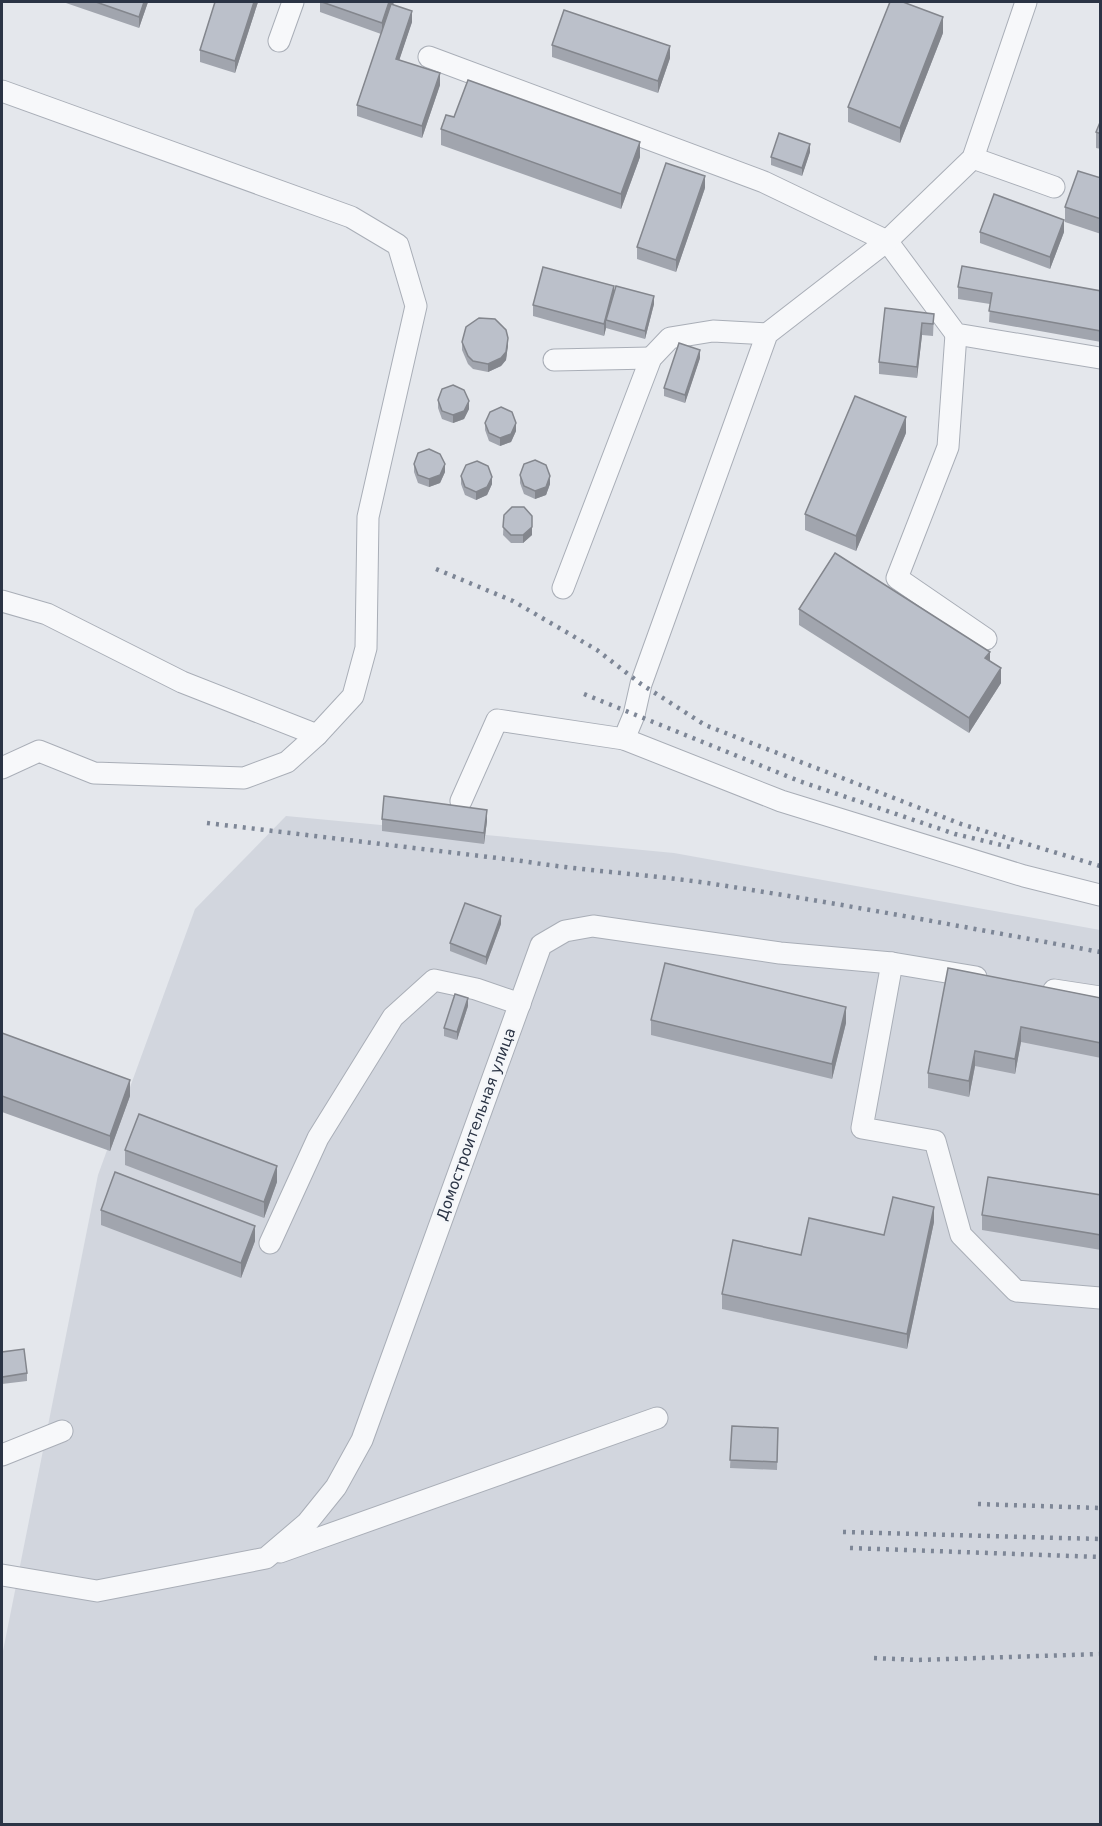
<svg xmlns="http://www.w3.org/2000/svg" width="1102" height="1826" font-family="'DejaVu Sans',sans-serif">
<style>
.built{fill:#d2d6de}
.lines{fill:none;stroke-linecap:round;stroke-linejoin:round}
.minor-casing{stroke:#a9aeb7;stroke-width:23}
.minor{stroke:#f7f8fa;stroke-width:21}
.rail{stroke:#7d8696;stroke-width:4.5;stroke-dasharray:3 6;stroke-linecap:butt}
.wall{fill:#a1a5ae}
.shaded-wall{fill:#83868d}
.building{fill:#bbc0ca;stroke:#83868d;stroke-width:1.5}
.labels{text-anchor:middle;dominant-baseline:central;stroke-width:5;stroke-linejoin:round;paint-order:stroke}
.street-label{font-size:15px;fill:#2b3445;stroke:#f4f6f9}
</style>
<rect width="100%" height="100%" fill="#e4e7ec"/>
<!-- built -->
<polygon class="built" points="286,816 674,853 1100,930 1100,1824 2,1824 2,1656 98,1175 195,909"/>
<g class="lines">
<defs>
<g id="minor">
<polyline points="279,41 293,2"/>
<polyline points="429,57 764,182 887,241 956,334 1100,358"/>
<polyline points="2,91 351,217 398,245 416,306 368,517 366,648 353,696 317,735 287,762 244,778 94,773 39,751 2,768"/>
<polyline points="973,158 1054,187"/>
<polyline points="956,334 948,447 897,578 986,639"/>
<polyline points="554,360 651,358"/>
<polyline points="563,588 651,358 670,338 713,331 767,334"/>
<polyline points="2,601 47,614 182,682 317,735"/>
<polyline points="624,739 634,715 641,684 767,334 887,241 973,158 1026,2"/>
<polyline points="461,801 497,720 624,739 781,801 1024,876 1100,895"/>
<polyline points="892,963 862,1128 935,1141 961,1235 1016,1291 1100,1298"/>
<polyline points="1054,990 1100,997"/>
<polyline points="270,1243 318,1138 393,1017 434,980 476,989 520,1004"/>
<polyline points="2,1455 62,1431"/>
<polyline points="280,1552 657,1418"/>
<polyline points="2,1575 97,1591 266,1558 307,1523 336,1487 362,1440 541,945 565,931 593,926 780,953 892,963 976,977"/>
</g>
</defs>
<!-- minor casing -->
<use href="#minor" class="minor-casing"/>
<!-- minor -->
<use href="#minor" class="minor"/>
<!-- rail -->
<g class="rail">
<polyline points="436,569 513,601 597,650 641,684 705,725 961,824 1100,866"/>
<polyline points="584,694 799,781 955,834 1010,847"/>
<path d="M207,823L522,861C583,871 645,874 707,883C839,903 969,928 1100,952"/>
<polyline points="978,1504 1100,1508"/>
<polyline points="843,1532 1100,1539"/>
<polyline points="850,1548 1100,1557"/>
<polyline points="874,1658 918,1660 1100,1654"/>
</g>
</g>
<!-- wall -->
<g class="wall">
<polygon points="63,2 148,2 139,28"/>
<polygon points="215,2 258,2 235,73 200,62 200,50"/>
<polygon points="320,2 394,2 393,4 412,22 399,60 440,85 422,138 357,116 357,105 381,34 320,12"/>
<polygon points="943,33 900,143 848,122 848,107"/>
<polygon points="552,45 670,58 658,93 552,57"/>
<polygon points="1101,120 1101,149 1096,148 1096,132"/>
<polygon points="441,129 640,157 621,209 441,145"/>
<polygon points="810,152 802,176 771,165 771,157"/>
<polygon points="1101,178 1101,234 1065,222 1065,207"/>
<polygon points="705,188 676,272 637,259 637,247"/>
<polygon points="980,232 1064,232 1050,269 980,243"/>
<polygon points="958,287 1101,291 1101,342 989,322 990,304 958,299"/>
<polygon points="614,290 654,304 645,339 606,328 604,336 533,316 533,305"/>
<polygon points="885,308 934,314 933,336 922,335 917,378 879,374 879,362"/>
<polygon points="462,342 508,345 506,360 501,366 488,372 473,369 468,364 462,350"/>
<polygon points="700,358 685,403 664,396 664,388"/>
<polygon points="438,400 469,409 464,419 453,423 442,419 438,408"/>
<polygon points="485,423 516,431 511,442 500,446 489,441 485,430"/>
<polygon points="906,433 856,551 805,530 805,514"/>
<polygon points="414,464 445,472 440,483 429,487 418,483 414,472"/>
<polygon points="520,475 550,484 546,495 535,499 524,494 520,483"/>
<polygon points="461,476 492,484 487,495 476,500 465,495 461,484"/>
<polygon points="504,515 532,516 532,535 523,543 511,543 503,535"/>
<polygon points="799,609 990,661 1001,683 969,733 799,625"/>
<polygon points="382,819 487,821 484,844 382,831"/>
<polygon points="501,924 486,965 450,951 450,943"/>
<polygon points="948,968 1101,998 1101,1058 1021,1042 1015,1074 975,1066 969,1097 928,1088 928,1073"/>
<polygon points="468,1006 457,1040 444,1036 444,1028"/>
<polygon points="651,1020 846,1023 832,1079 651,1035"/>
<polygon points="2,1033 130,1096 110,1151 2,1112 2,1126"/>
<polygon points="125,1150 277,1182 264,1218 125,1165"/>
<polygon points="1101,1195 1101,1250 982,1230 982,1215"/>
<polygon points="101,1210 255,1241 241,1278 101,1225"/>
<polygon points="934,1222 907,1349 722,1309 722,1294 801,1255"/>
<polygon points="2,1352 27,1373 27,1381 2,1384"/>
<polygon points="732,1426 778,1428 777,1470 730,1468"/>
</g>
<!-- shaded-wall -->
<g class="shaded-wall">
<polygon points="144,2 148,2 139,28 139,17"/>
<polygon points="254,2 258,2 235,73 235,61"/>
<polygon points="389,2 394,2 382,34 382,23"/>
<polygon points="412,11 412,22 396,70 396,59"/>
<polygon points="943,17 943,33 900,143 900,128"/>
<polygon points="670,46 670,58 658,93 658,81"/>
<polygon points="440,73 440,85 422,138 422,126"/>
<polygon points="640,142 640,157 621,209 621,194"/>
<polygon points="810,144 810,152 802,176 802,168"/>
<polygon points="705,176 705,188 676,272 676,260"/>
<polygon points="1064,220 1064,232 1050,269 1050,257"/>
<polygon points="614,286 614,298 606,320 606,328 604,336 604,324"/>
<polygon points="654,296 654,304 645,339 645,331"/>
<polygon points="922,323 922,335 917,378 917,367"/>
<polygon points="508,338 508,345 506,360 501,366 488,372 488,364"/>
<polygon points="700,350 700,358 685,403 685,395"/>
<polygon points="469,401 469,409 464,419 453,423 453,415"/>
<polygon points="906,417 906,433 856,551 856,536"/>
<polygon points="516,423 516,431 511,442 500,446 500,438"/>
<polygon points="445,464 445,472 440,483 429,487 429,479"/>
<polygon points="550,476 550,484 546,495 535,499 535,491"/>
<polygon points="492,477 492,484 487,495 476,500 476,492"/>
<polygon points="532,527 532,535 523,543 523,535"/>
<polygon points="990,652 990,667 985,658"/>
<polygon points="1001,668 1001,683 969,733 969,718"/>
<polygon points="487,810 487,821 484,844 484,833"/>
<polygon points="501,916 501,924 486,965 486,957"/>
<polygon points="468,998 468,1006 457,1040 457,1032"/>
<polygon points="846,1007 846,1023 832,1079 832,1064"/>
<polygon points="1021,1027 1021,1042 1015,1074 1015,1059"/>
<polygon points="975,1051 975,1066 969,1097 969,1081"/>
<polygon points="130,1080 130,1096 110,1151 110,1136"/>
<polygon points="277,1166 277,1182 264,1218 264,1202"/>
<polygon points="934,1207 934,1222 907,1349 907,1334"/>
<polygon points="255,1226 255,1241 241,1278 241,1263"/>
</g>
<!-- building -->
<g class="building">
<polygon points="96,2 144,2 139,17"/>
<polygon points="215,2 254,2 235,61 200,50"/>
<polygon points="322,2 389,2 382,23"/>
<polygon points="890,2 903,2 943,17 900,128 848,107"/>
<polygon points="391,4 412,11 396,59 440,73 422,126 357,105"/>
<polygon points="564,10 670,46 658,81 552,45"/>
<polygon points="468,80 640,142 621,194 441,129 446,115 454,117"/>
<polygon points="1101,120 1101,134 1096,132"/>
<polygon points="779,133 810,144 802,168 771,157"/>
<polygon points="666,163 705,176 676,260 637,247"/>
<polygon points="1078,171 1101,178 1101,219 1065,207"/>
<polygon points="994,194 1064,220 1050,257 980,232"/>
<polygon points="962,266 1101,291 1101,331 989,311 992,293 958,287"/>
<polygon points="543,267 614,286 604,324 533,305"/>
<polygon points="616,286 654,296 645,331 606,320"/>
<polygon points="885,308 934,314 933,324 922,323 917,367 879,362"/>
<polygon points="479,318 495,319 506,330 508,338 506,352 501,358 488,364 473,361 468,356 462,342 466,327"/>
<polygon points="679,343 700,350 685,395 664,388"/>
<polygon points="453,385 464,390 469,401 464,411 453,415 442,411 438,400 442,389"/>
<polygon points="855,396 906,417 856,536 805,514"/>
<polygon points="501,407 512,412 516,423 511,434 500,438 489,433 485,423 490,412"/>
<polygon points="429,449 440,454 445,464 440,475 429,479 418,475 414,464 418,453"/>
<polygon points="535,460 546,465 550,476 546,487 535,491 524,486 520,475 524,464"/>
<polygon points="477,461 488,466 492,477 487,487 476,492 465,487 461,476 466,465"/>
<polygon points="512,507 524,507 532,516 532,527 523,535 511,535 503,527 504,515"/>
<polygon points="835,553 990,652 985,658 1001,668 969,718 799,609"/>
<polygon points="384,796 487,810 484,833 382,819"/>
<polygon points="465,903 501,916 486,957 450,943"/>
<polygon points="665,963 846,1007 832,1064 651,1020"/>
<polygon points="948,968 1101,998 1101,1043 1021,1027 1015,1059 975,1051 969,1081 928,1073"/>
<polygon points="455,994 468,998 457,1032 444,1028"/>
<polygon points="2,1033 130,1080 110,1136 2,1096"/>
<polygon points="139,1114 277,1166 264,1202 125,1150"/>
<polygon points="115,1172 255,1226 241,1263 101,1210"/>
<polygon points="988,1177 1101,1195 1101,1235 982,1215"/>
<polygon points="893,1197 934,1207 907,1334 722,1294 733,1240 801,1255 809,1218 884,1235"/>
<polygon points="24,1349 27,1373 2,1377 2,1352"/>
<polygon points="732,1426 778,1428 777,1462 730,1460"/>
</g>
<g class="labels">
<!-- street labels -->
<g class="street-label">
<text transform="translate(476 1124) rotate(-70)">Домостроительная улица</text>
</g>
</g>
<!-- border -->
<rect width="1102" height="1826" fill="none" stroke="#2b3445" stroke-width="6"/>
</svg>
